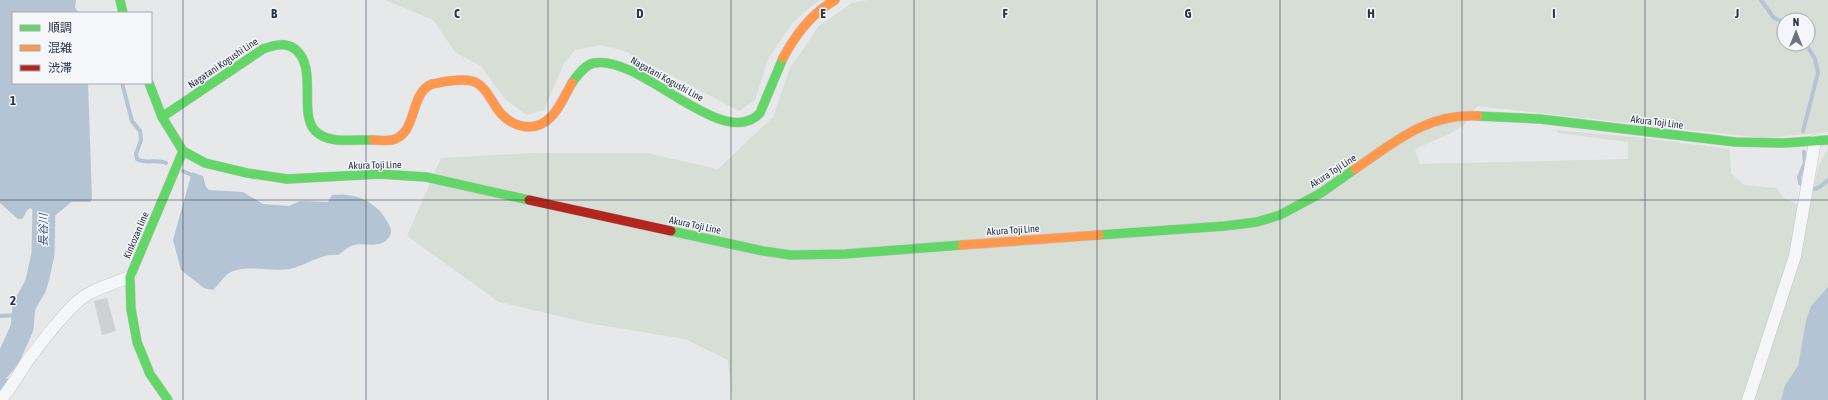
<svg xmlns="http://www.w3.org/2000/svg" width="1828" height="400" font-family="'Asap Condensed','Noto Sans JP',sans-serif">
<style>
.green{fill:#d6ded6;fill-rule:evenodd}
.water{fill:#b4c4d5}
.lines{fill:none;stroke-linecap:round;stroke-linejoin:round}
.stream{stroke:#b4c4d5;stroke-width:4}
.river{stroke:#b4c4d5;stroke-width:23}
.building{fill:#ced0d3}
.street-casing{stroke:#c4c6c8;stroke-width:13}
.fast-casing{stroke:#c4c6c8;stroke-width:10}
.slow-casing{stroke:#c4c6c8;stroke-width:10}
.jam-casing{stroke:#c4c6c8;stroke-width:10}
.street{stroke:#f5f6f7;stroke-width:12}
.fast{stroke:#63d668;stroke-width:9}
.slow{stroke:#ff974d;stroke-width:9}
.jam{stroke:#b3261e;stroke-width:9}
.grid{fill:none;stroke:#2b3445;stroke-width:1;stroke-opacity:0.55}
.labels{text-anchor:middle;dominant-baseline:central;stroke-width:3;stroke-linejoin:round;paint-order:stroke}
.street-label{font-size:10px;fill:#2b3445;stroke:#f4f6f9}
.water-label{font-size:11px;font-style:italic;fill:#34527a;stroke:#f4f6f9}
.grid-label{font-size:13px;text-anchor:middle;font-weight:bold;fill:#2b3445;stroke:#f4f6f9;stroke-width:3;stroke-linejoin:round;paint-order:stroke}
</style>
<rect width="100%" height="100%" fill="#e6e8ea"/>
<!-- green -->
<g class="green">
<polygon points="385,0 819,0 793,22 769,57 755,100 739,111 625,51 601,45 575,50 564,63 544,110 527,115 505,99 481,66 456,53 433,20"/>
<path d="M868,0H1828V132L1764,138L1477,106L1464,125L1451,133L1415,149L1420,164L1628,159V142L1558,133L1555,130L1634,137L1730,149L1731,173L1744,185L1776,188L1784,198L1809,211C1815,189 1814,168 1828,149V287L1811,306L1806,320L1798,366L1785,385L1781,400H732L728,360L685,339L588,323L499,302L407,236L441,158L535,153H646L718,169L773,117L790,68L819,26L852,3ZM1784,20H1808V44H1784Z"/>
</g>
<!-- water -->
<g class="water">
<path d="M0,0H76L75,7L78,13H13V83H88L92,199L90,202H71C59,214 49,215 46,235H42C40,226 39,213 30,208C25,211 26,215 22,219H18L0,203Z"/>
<path d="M192,172L203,176L206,187L209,190L243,192L263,204L289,206L300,201L328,202L332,195C354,192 376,201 387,221C389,225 393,230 390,235C382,252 362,240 351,246C346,248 343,252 338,255C321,253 306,266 289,269C271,272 251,265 233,271C224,274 220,284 213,290L204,288L181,270L173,240Z"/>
<polygon points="1828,287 1828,400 1781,400 1785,385 1798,366 1806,320 1811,306"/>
</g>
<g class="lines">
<!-- stream -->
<g class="stream">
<polyline points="1761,0 1774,18 1784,22"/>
<path d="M122,83L132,121L140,131L141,140L136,154L137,159C145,164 157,159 166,163"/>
<polyline points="1803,131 1818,73 1815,59 1806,44"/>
<path d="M1804,152L1805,163L1799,177L1800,183C1813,191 1816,192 1828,180"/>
<polyline points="183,171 194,176"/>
<polyline points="0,316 22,315"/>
</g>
<!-- river -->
<g class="river">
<polyline points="0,368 9,357 22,328 24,306 35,287 38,277 43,254 44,204"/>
<polyline points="0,387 1,389"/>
</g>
</g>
<!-- building -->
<polygon class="building" points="107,298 116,331 102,335 94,301"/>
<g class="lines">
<defs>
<g id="street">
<path d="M0,400C12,388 19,373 28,360C42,342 69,305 88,294C101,287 116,282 130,277"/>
<polyline points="1748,400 1795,256 1815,141"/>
</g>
<g id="fast">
<polyline points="120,0 123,13"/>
<polyline points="149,83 162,117 183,151 205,163 247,173 287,179 380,174 426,177 529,200"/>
<path d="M572,83C577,76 584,65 594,63C641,54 723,153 760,113L783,58"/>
<polyline points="1478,116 1540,119 1735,142 1784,143 1828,140"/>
<path d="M162,117L263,49C274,45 285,42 295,49C320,69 295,119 319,134C333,144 357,139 373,140"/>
<polyline points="671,231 763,251 791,255 845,254 962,245"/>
<polyline points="1099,235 1225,226 1257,222 1280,215 1321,193 1355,169"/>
<polyline points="168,400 150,374 137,342 131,309 130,277 183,151"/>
</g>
<g id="slow">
<path d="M783,58C796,34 811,14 835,0"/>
<path d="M373,140C378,140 386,141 392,140C418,134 409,93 432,84C443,82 461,78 472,81C484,84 491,100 498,110C511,127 534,134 551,117C560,108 565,95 572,83"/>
<path d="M1355,169C1395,142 1427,113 1478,116"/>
<polyline points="962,245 1099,235"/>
</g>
<polyline id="jam" points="529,200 671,231"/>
</defs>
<!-- street casing -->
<use href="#street" class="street-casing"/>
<!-- fast casing -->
<use href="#fast" class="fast-casing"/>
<!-- slow casing -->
<use href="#slow" class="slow-casing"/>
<!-- jam casing -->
<use href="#jam" class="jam-casing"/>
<!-- street -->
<use href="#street" class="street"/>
<!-- fast -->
<use href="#fast" class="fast"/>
<!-- slow -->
<use href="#slow" class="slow"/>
<!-- jam -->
<use href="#jam" class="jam"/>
</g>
<!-- grid -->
<path class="grid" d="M183,0V400M366,0V400M548,0V400M731,0V400M914,0V400M1097,0V400M1280,0V400M1462,0V400M1645,0V400M0,200H1828"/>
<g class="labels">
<!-- street labels -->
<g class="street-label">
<text transform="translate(223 63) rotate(-34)">Nagatani Kogushi Line</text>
<text transform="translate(667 79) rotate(29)">Nagatani Kogushi Line</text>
<text transform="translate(1657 122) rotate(7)">Akura Toji Line</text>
<text transform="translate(375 165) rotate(-1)">Akura Toji Line</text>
<text transform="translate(1333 171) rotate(-33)">Akura Toji Line</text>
<text transform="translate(695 225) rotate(12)">Akura Toji Line</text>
<text transform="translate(1013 230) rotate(-4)">Akura Toji Line</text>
<text transform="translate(136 235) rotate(-67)">Kinkozan line</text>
</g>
<!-- water labels -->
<g class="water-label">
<text transform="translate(43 230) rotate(-90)">長谷川</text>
</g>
</g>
<g class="grid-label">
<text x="274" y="18">B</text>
<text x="457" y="18">C</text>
<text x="640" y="18">D</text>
<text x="823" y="18">E</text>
<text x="1005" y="18">F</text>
<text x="1188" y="18">G</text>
<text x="1371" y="18">H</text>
<text x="1554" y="18">I</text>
<text x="1737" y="18">J</text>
<text x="13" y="105">1</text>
<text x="13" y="305">2</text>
</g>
<!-- legend -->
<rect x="12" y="12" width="140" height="72" fill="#f4f6f9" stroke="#a4a8b1"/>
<rect x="20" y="25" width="20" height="6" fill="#63d668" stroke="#a4a8b1"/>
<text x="48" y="32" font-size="12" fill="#2b3445">順調</text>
<rect x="20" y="45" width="20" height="6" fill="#ff974d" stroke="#a4a8b1"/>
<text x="48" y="52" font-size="12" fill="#2b3445">混雑</text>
<rect x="20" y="65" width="20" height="6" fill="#b3261e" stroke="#a4a8b1"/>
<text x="48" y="72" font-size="12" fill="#2b3445">渋滞</text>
<!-- north arrow -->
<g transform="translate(1796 32)"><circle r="19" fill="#f4f6f9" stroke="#a4a8b1"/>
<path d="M0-3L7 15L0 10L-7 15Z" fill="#6c737f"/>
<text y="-6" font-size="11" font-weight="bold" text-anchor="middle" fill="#2b3445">N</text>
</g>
</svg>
